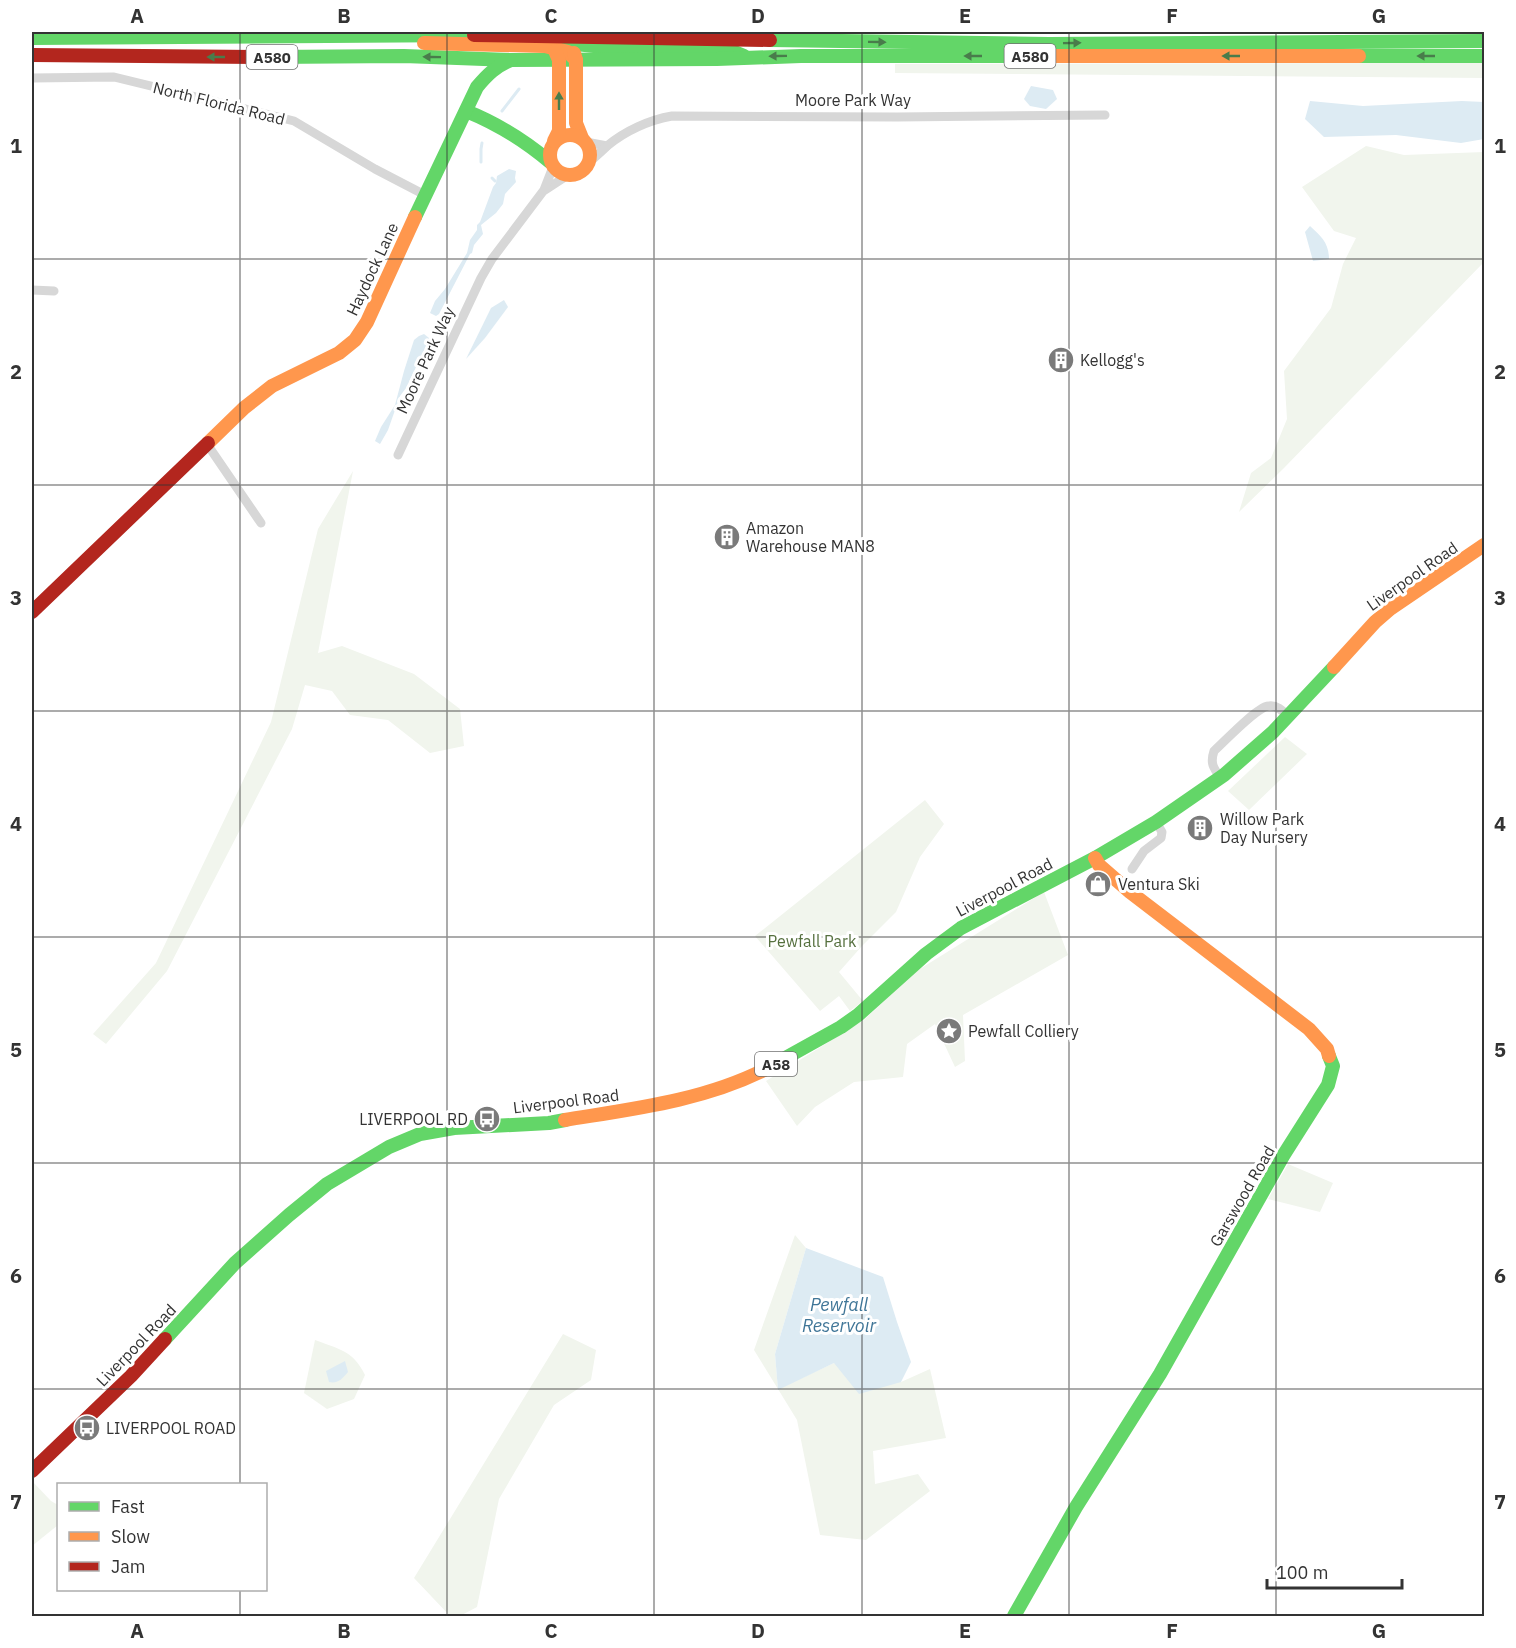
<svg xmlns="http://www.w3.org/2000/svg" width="1516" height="1648" font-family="'IBM Plex Sans',sans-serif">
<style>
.green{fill:#f1f5ed}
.water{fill:#ddebf3}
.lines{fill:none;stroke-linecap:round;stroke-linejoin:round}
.stream{stroke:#ddebf3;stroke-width:3}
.street{stroke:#d7d7d7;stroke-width:9}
.fast{stroke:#63d668;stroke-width:14}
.slow{stroke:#ff974d;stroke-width:14}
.jam{stroke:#b3261e;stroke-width:14}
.oneway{fill:#497c4b}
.grid{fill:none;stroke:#333;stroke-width:1.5;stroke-opacity:0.55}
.labels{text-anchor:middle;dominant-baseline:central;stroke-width:6;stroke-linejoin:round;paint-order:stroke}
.shield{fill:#fff;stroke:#707070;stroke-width:1.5}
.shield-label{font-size:15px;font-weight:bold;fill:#333}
.street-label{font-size:16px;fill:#333;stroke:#fff}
.poi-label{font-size:16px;fill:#333;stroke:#fff;text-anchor:start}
.park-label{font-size:16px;fill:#56703f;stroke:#fff}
.water-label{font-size:18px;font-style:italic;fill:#3f7597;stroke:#fff}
.neatline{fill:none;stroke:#333;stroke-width:2}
.grid-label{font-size:20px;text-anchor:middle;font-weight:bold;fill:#333}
</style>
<rect width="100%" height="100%" fill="#fff"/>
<!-- green -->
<g class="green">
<polygon points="1484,63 1484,78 895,73 895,64"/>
<polygon points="1366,146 1404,155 1484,152 1484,262 1284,468 1239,512 1251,473 1271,458 1287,419 1284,371 1331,308 1343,264 1356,238 1334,231 1302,187"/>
<polygon points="353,471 318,653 342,646 414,674 460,709 464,746 430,753 388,720 350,715 332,691 305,685 292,729 167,971 106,1044 93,1034 156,963 271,722 318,529"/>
<polygon points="1285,737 1307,754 1249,810 1228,791"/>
<polygon points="925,800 944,824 920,857 896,912 862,946 839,972 863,1001 850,1011 839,996 820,1011 755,936"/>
<polygon points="1044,892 1068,955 963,1015 965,1061 955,1067 935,1024 907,1044 903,1077 854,1082 815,1107 797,1126 766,1081 864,1020 915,972"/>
<polygon points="1288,1164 1333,1183 1320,1212 1268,1199"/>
<polygon points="795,1235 806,1248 775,1354 778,1389 834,1363 901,1382 930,1369 946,1438 873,1451 875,1484 918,1474 930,1491 866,1540 820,1535 797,1420 754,1350"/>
<polygon points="563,1334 596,1350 591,1380 554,1405 499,1499 477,1607 460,1616 450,1616 414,1578"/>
<path d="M315,1340C338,1349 353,1350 365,1375L354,1399L327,1409L304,1393Z"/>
<polygon points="32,1481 51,1501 58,1505 58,1525 32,1546"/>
</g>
<!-- water -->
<g class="water">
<polygon points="1031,86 1053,90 1057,99 1046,109 1030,106 1024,99"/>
<polygon points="1310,101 1363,106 1462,101 1484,102 1484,139 1461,143 1396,135 1324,137 1305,119"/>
<polygon points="509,169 516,171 515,178 516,182 505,194 503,204 496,213 481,225 483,234 474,245 472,253 470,254 439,314 436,316 430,313 435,301 445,289 467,253 470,240 477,230 477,225 480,222 493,187 496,183 497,176"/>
<path d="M1310,226C1321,236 1329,243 1329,259L1313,261L1305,232Z"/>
<polygon points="504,300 508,307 485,338 466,359 491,308"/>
<polygon points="424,334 429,338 428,342 406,388 400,396 388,430 380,444 375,441 381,427 395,405 404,371 414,340 419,336"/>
<polygon points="806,1248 883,1277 897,1322 911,1362 901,1382 859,1394 834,1363 778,1390 775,1354"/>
<path d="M345,1361L348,1372C343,1378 338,1384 329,1382L326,1371Z"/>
</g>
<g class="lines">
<!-- stream -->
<g class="stream">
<polyline points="502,111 519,89"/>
<polyline points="481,162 481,149 482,143"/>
<polyline points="492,178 495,181"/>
</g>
<!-- street -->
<g class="street">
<polyline points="32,78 114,77 294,121 375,169 425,195"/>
<polyline points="586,142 607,146"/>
<path d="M589,163C595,157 601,152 607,146C625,131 649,120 672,116L897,117L1105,115"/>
<polyline points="545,190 568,175"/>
<polyline points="32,290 54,291"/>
<polyline points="207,444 261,523"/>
<polyline points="398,455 481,278 492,259 544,190 553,167"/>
<path d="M1221,778C1213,768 1210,763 1214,751C1225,741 1256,708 1268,706C1276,704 1283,711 1288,716"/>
<polyline points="1132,869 1144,851 1161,838 1162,832 1156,822"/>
</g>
<!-- fast -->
<g class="fast">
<polyline points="32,38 474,35"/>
<polyline points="770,40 1049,44 1484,41"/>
<polyline points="558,42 621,49 727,49 744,56"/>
<polyline points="1359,56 1484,56"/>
<polyline points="269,57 404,56 511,60 717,59 801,56 1044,56"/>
<path d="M466,111C496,123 525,141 550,162"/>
<path d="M415,217L477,87C487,75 496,66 511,60"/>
<polyline points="764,1070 841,1027 858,1015 926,954 961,928 1095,858 1156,822 1224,775 1273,732 1334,667"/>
<polyline points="165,1339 235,1263 289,1215 327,1184 389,1147 420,1134 454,1128 549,1123 565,1120"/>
<polyline points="1014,1616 1076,1507 1160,1374 1283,1156 1328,1085 1333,1066 1329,1056"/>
</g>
<!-- slow -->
<g class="slow">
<polyline points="424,43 545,46 568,52 576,60"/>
<polyline points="574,53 576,60 576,123 582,138"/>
<polyline points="1044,56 1359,56"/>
<circle cx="570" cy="155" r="20"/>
<polyline points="554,141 559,131 559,60 555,51"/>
<polyline points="208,443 244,408 272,386 339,353 355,340 367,322 415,217"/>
<polyline points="1334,667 1375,622 1390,609 1484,545"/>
<polyline points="1095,858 1099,865 1130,892 1309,1029 1327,1049 1329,1056"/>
<path d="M565,1120C632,1109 702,1101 764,1070"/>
</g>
<!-- jam -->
<g class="jam">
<polyline points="474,35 770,40"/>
<polyline points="32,55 269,57"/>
<polyline points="32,612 208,443"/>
<polyline points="32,1471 131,1376 165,1339"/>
</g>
</g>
<!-- one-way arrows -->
<defs><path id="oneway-solid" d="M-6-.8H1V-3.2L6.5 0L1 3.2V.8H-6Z" transform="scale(1.5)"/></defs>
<g class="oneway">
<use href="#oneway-solid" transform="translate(877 42) rotate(1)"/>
<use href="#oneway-solid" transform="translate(1072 43) rotate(-1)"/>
<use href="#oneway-solid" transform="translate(778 56) rotate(179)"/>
<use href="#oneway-solid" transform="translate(973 56) rotate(-180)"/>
<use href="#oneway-solid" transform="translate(1231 56) rotate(-180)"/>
<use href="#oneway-solid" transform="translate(1426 56) rotate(180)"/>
<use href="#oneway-solid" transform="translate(216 57) rotate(-180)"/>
<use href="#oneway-solid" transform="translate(432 57) rotate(-179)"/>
<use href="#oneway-solid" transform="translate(559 101) rotate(-90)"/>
</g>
<!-- grid -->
<path class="grid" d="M240,32V1484M447,32V1616M654,32V1616M862,32V1616M1069,32V1616M1276,32V1616M32,259H1484M32,485H1484M32,711H1484M32,937H1484M32,1163H1484M32,1389H1484M240,1590V1616"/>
<!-- icons -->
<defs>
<symbol id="building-disc" viewBox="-11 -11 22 22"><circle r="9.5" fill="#7a7a7a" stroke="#fff"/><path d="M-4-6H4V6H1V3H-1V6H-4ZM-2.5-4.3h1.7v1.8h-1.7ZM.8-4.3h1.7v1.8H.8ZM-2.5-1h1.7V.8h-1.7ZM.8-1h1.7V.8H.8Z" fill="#fff"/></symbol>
<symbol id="shop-disc" viewBox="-11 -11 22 22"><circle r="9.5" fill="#7a7a7a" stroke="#fff"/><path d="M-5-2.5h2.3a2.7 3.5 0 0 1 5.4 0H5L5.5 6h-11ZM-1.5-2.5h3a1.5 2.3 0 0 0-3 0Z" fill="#fff"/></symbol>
<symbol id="sight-disc" viewBox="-11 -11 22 22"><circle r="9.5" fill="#7a7a7a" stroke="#fff"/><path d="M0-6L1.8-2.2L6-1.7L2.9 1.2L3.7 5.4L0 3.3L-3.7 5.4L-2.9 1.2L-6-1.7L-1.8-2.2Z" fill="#fff"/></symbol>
<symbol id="bus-disc" viewBox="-11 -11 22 22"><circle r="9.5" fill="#7a7a7a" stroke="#fff"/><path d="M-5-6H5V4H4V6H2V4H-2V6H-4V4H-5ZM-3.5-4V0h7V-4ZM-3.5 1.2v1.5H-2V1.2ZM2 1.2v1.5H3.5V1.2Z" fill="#fff"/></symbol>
</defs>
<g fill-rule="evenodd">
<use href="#building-disc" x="1046" y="345" width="30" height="30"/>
<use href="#building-disc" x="712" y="522" width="30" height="30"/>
<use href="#building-disc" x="1185" y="813" width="30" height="30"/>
<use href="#shop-disc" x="1083" y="869" width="30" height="30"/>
<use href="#sight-disc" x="934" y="1016" width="30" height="30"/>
<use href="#bus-disc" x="472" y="1104" width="30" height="30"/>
<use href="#bus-disc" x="72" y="1413" width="30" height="30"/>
</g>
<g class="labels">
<!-- shield labels -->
<g class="shield">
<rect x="1004.5" y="44" width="51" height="24" rx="4.5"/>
<rect x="246.5" y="45" width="51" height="24" rx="4.5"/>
<rect x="755" y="1052" width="42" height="24" rx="4.5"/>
</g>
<g class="shield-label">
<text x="1030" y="56">A580</text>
<text x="272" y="57">A580</text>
<text x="776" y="1064">A58</text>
</g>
<!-- street labels -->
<g class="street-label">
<text x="853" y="100">Moore Park Way</text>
<text transform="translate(219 103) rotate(14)">North Florida Road</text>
<text transform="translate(372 269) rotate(-65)">Haydock Lane</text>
<text transform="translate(425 360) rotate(-65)">Moore Park Way</text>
<text transform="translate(1412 576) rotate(-35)">Liverpool Road</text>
<text transform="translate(1004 887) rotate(-28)">Liverpool Road</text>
<text transform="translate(566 1101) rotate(-7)">Liverpool Road</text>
<text transform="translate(1242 1196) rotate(-60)">Garswood Road</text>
<text transform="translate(136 1345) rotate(-46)">Liverpool Road</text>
</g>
<!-- poi labels -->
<g class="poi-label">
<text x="1080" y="360">Kellogg's</text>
<text x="746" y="528">Amazon<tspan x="746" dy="18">Warehouse MAN8</tspan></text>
<text x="1220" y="819">Willow Park<tspan x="1220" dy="18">Day Nursery</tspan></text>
<text x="1118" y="884">Ventura Ski</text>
<text x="968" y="1031">Pewfall Colliery</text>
<text x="468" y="1119" text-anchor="end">LIVERPOOL RD</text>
<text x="106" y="1428">LIVERPOOL ROAD</text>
</g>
<!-- park labels -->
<g class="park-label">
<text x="812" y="941">Pewfall Park</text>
</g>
<!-- water labels -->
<g class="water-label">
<text x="839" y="1304">Pewfall<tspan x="839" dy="21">Reservoir</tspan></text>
</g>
</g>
<!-- border -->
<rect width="1516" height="1648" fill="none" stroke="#ffffff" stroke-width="66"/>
<!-- legend -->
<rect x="57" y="1483" width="210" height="108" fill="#ffffff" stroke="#adadad" stroke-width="1.5"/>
<rect x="69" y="1502" width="30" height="9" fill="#63d668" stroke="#adadad" stroke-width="1.5"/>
<text x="111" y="1513" font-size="18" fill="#333333">Fast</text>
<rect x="69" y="1532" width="30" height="9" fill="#ff974d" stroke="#adadad" stroke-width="1.5"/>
<text x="111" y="1543" font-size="18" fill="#333333">Slow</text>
<rect x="69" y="1562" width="30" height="9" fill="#b3261e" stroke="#adadad" stroke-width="1.5"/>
<text x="111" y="1573" font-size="18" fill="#333333">Jam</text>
<!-- scale -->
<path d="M1267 1579v9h135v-9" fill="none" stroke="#333333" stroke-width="3"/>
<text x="1276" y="1579" font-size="18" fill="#333333" stroke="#ffffff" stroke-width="4.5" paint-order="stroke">100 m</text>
<rect x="33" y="33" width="1450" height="1582" class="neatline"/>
<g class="grid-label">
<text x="137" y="23">A</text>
<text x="344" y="23">B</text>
<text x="551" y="23">C</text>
<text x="758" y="23">D</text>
<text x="965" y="23">E</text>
<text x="1172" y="23">F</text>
<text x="1379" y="23">G</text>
<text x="16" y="153">1</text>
<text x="1500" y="153">1</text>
<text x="16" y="379">2</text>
<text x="1500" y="379">2</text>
<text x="16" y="605">3</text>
<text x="1500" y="605">3</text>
<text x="16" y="831">4</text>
<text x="1500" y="831">4</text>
<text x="16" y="1057">5</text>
<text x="1500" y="1057">5</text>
<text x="16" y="1283">6</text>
<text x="1500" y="1283">6</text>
<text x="16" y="1509">7</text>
<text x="1500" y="1509">7</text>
<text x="137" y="1638">A</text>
<text x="344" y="1638">B</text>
<text x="551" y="1638">C</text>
<text x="758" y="1638">D</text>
<text x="965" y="1638">E</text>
<text x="1172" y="1638">F</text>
<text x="1379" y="1638">G</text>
</g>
</svg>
